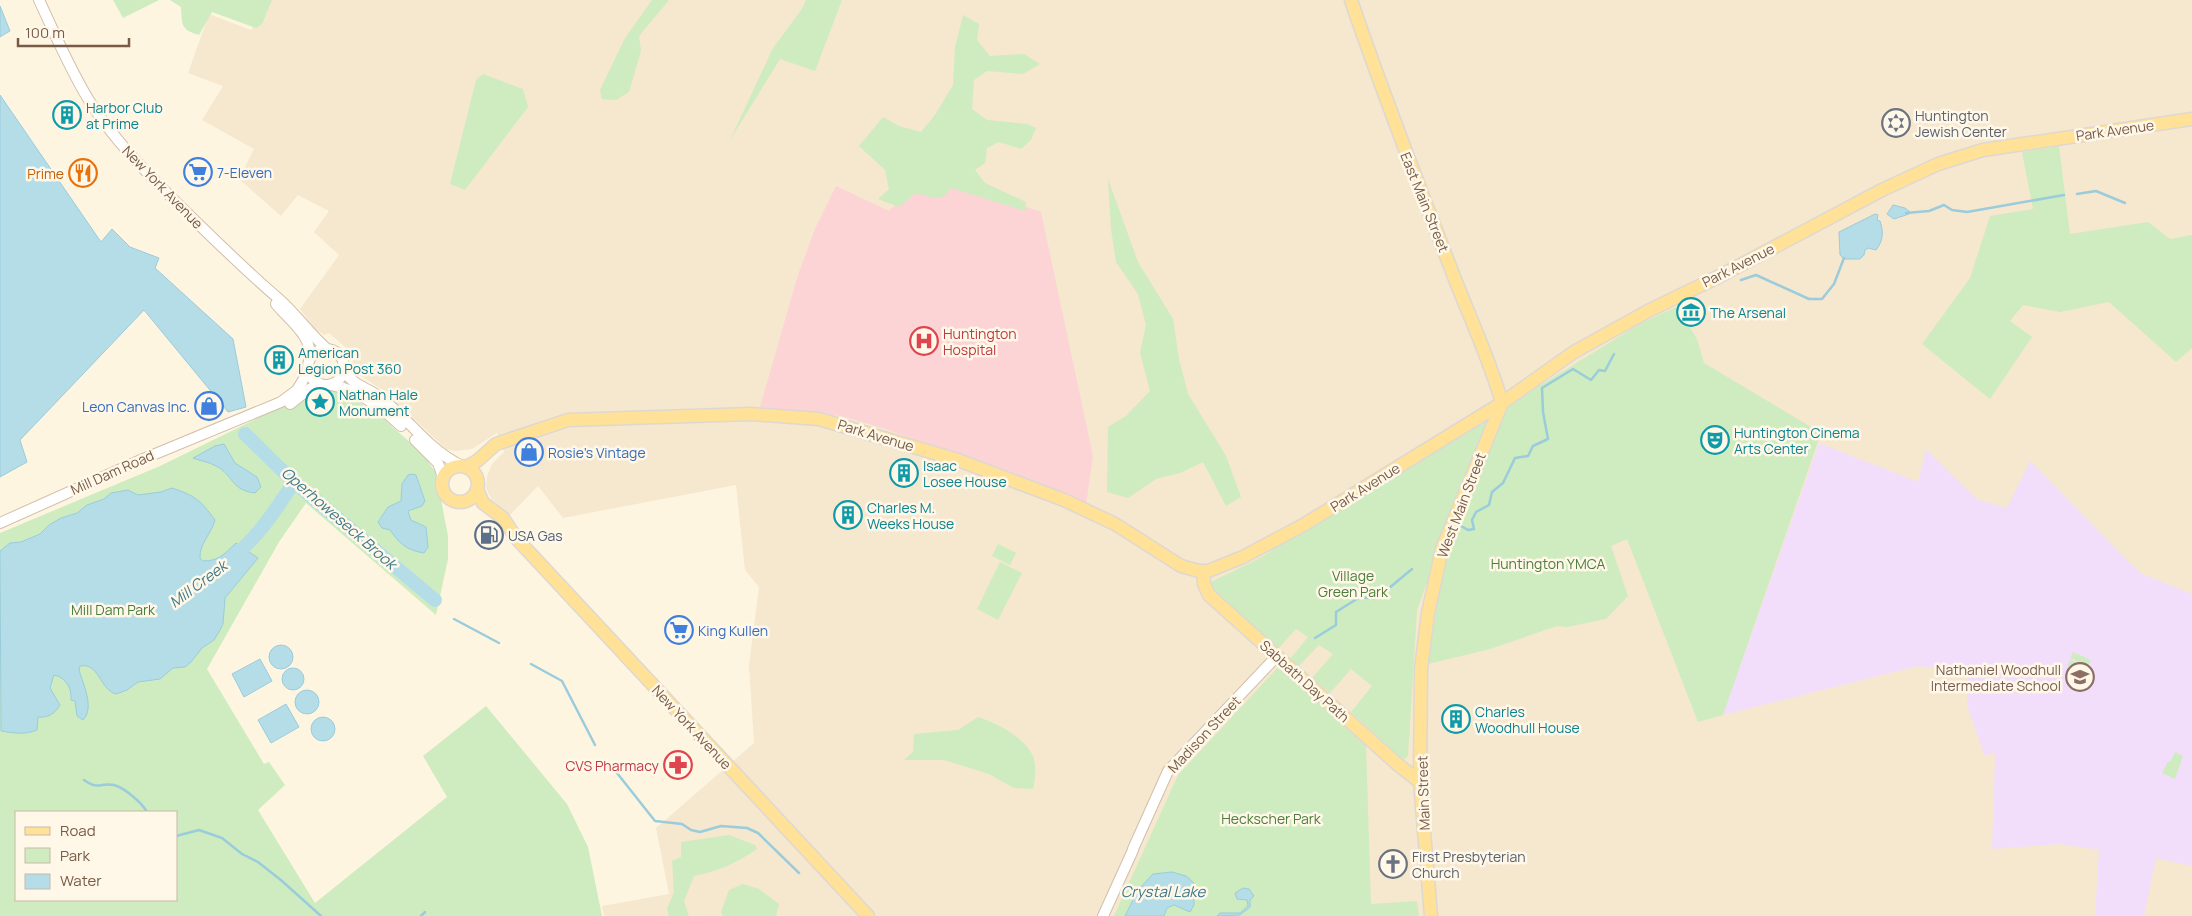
<svg xmlns="http://www.w3.org/2000/svg" width="2192" height="916" font-family="Manrope,sans-serif">
<style>
.residential{fill:#f6e7cf}
.education{fill:#f2defa}
.medical{fill:#fcd4d5}
.green{fill:#ceecbf;fill-rule:evenodd}
.water{fill:#b5dde8;stroke:#9accdb}
.lines{fill:none;stroke-linecap:round;stroke-linejoin:round}
.stream{stroke:#9accdb;stroke-width:2.5}
.river{stroke:#b5dde8;stroke-width:14}
.minor-casing{stroke:#d1bfaa;stroke-width:12}
.major-casing{stroke:#ded8d3;stroke-width:15}
.minor{stroke:#fff;stroke-width:10}
.major{stroke:#ffe197;stroke-width:12}
.labels{text-anchor:middle;dominant-baseline:central;stroke-width:5;stroke-linejoin:round;paint-order:stroke}
.culture-label{font-size:14px;fill:#0d838f;stroke:#fff8e9;text-anchor:start}
.worship-label{font-size:14px;fill:#5b616d;stroke:#fff8e9;text-anchor:start}
.street-label{font-size:14px;fill:#775b46;stroke:#fff8e9}
.shop-label{font-size:14px;fill:#366cbe;stroke:#fff8e9;text-anchor:start}
.food-label{font-size:14px;fill:#c56008;stroke:#fff8e9;text-anchor:end}
.health-label{font-size:14px;fill:#be3a42;stroke:#fff8e9;text-anchor:start}
.service-label{font-size:14px;fill:#4e5e75;stroke:#fff8e9;text-anchor:start}
.park-label{font-size:14px;fill:#4c7d3d;stroke:#fff8e9}
.education-label{font-size:14px;fill:#785e54;stroke:#fff8e9;text-anchor:end}
.water-label{font-size:15px;font-style:italic;fill:#3f798b;stroke:#fff8e9}
</style>
<rect width="100%" height="100%" fill="#fef5e1"/>
<!-- residential -->
<polygon class="residential" points="265,0 2192,0 2192,916 604,916 602,906 669,894 656,828 754,743 749,665 759,587 745,570 736,485 563,518 538,486 510,515 491,499 486,488 487,476 492,464 504,452 497,433 472,449 455,451 446,449 387,393 358,374 353,367 352,357 345,347 329,333 324,335 314,328 300,309 339,255 314,232 329,211 298,195 281,216 239,179 254,149 202,120 223,86 188,73 209,14 251,30"/>
<!-- education -->
<polygon class="education" points="1819,443 1918,482 1926,449 1978,500 2007,508 2030,461 2140,573 2192,594 2192,866 2156,858 2144,916 2095,916 2099,850 2061,844 1992,849 1995,754 1984,755 1967,705 1968,673 1918,666 1723,715"/>
<!-- medical -->
<polygon class="medical" points="950,181 1041,212 1093,456 1086,505 886,429 841,416 760,407 798,275 815,229 836,186 889,211 909,191"/>
<!-- green -->
<g class="green">
<polygon points="113,0 159,0 123,18"/>
<path d="M170,0H272L262,24L256,28L212,12L199,35C181,30 182,25 181,7Z"/>
<polygon points="652,0 669,0 639,36 641,51 629,92 616,100 602,99 600,90 625,38"/>
<polygon points="806,0 842,0 815,71 780,59 730,140 773,48 802,9"/>
<path d="M963,15L979,24L977,40L990,56L1024,54L1040,64L1023,74L987,71L974,80L972,109L987,120L1027,124L1036,128L1031,140L1021,149L999,142L987,148L985,163L975,170L985,183L1026,202L1025,211L951,188C940,204 932,197 916,193L899,207L878,199L889,189L885,170L859,146L883,117L899,126L921,132L935,115L953,85L955,47Z"/>
<polygon points="483,74 523,89 528,107 465,190 450,184 476,80"/>
<polygon points="2059,146 2070,234 2148,222 2170,239 2192,235 2192,348 2176,362 2109,302 2060,312 2023,305 2010,321 2032,337 1990,399 1922,344 1970,278 1990,216 2033,209 2022,152"/>
<polygon points="1108,179 1138,262 1173,319 1179,359 1188,394 1226,456 1241,497 1226,506 1203,462 1180,473 1156,479 1128,498 1107,492 1108,427 1126,416 1150,391 1140,353 1146,325 1138,294 1116,262 1111,229"/>
<polygon points="1677,307 1697,339 1704,363 1821,433 1723,715 1698,722 1627,539 1611,546 1628,596 1606,619 1567,627 1557,626 1490,649 1428,664 1441,579 1426,585 1417,610 1408,756 1405,759 1401,758 1351,712 1372,686 1351,669 1330,693 1312,678 1333,654 1319,645 1299,666 1290,659 1308,637 1296,629 1278,649 1207,584 1258,559 1643,322"/>
<path d="M313,391H342L379,415L422,453L436,473L448,536V559L436,615L306,503L279,542L207,669L264,764L269,762L285,785L258,810L315,903L447,797L423,756L486,706L567,804L588,847L602,916H0V533L160,466ZM16,812H176V900H16Z"/>
<polygon points="998,544 1016,553 1010,565 992,556"/>
<polygon points="1000,562 1022,573 998,620 977,609"/>
<polygon points="2073,652 2091,660 2088,666 2070,658"/>
<polygon points="2070,660 2088,668 2085,674 2067,666"/>
<polygon points="1281,664 1366,745 1371,904 1417,901 1419,916 1114,916 1178,775"/>
<path d="M978,717C998,724 1021,735 1032,754C1037,763 1035,780 1033,789L1014,788L989,774L944,760H904L913,752L914,734L958,730Z"/>
<polygon points="2175,752 2183,756 2175,779 2162,773 2168,761 2170,762"/>
<path d="M729,835L755,845L757,849C736,863 719,871 694,876L684,901L689,916H669L667,909L674,892L672,861L681,857V842Z"/>
<polygon points="743,884 759,889 779,904 776,916 723,916 721,912 729,890"/>
</g>
<!-- water -->
<g class="water">
<polygon points="0,6 10,31 0,37"/>
<polygon points="0,95 101,242 112,229 130,247 159,258 155,268 233,339 246,407 228,412 144,310 20,440 27,462 0,477"/>
<polygon points="1893,205 1905,208 1909,211 1909,214 1894,219 1887,214"/>
<path d="M1875,214L1878,215L1877,220L1880,221C1884,233 1883,241 1876,250L1868,248L1865,250L1864,255L1860,259H1844L1840,255L1839,232Z"/>
<path d="M224,444L235,463L257,477L261,487L255,493C230,490 234,475 216,466C209,462 201,461 193,458L215,446Z"/>
<path d="M413,474L416,475L425,501L422,506L408,511L411,520L426,527L428,547L424,553C406,550 400,544 390,530L382,528L378,522L388,507L401,501L402,484L408,475Z"/>
<path d="M172,488C196,496 200,500 215,520C212,533 199,544 200,558L203,561C220,561 225,553 236,543L258,558L225,598L223,624L219,632L214,640L202,648L191,662L185,667L173,668L160,679L138,682L127,690L116,694C100,690 99,662 80,666L79,670C83,684 95,708 83,720L77,716L75,701L71,700C72,689 67,678 54,675L50,688L60,705C55,714 47,718 38,717L37,730C25,735 13,733 1,731L0,551L10,543L21,542L40,534L49,525L61,518L77,513L87,505L104,499L111,493L128,490L138,495L161,492Z"/>
<circle cx="281" cy="657" r="12"/>
<polygon points="260,659 272,681 244,697 232,674"/>
<circle cx="293" cy="679" r="11"/>
<circle cx="307" cy="702" r="12"/>
<polygon points="286,704 299,727 271,743 258,720"/>
<circle cx="323" cy="729" r="12"/>
<polygon points="1172,872 1186,876 1194,883 1194,905 1190,912 1174,905 1167,908 1164,916 1125,916 1138,890 1153,874"/>
<polygon points="1243,888 1249,889 1254,896 1250,900 1250,907 1240,915 1217,916 1220,913 1240,913 1248,906 1247,900 1237,899 1235,893"/>
</g>
<g class="lines">
<!-- stream -->
<g class="stream">
<polyline points="2077,194 2096,191 2125,203"/>
<polyline points="1906,213 1929,211 1944,205 1952,210 1967,212 2064,195"/>
<polyline points="1741,280 1756,275 1809,299 1822,299 1834,284 1844,258"/>
<polyline points="1461,526 1468,530 1474,529 1472,520 1476,512 1489,505 1492,492 1503,483 1515,458 1528,456 1533,446 1548,439 1543,412 1542,388 1573,369 1591,380 1599,370 1605,371 1614,354"/>
<polyline points="454,619 499,643"/>
<polyline points="1315,638 1336,625 1336,612 1360,597 1376,599 1412,569"/>
<polyline points="531,664 562,681 595,745"/>
<polyline points="617,773 655,821 682,824 691,830 700,832 721,826 747,828 758,833 799,873"/>
<path d="M84,780C100,791 100,782 114,785C125,788 142,803 147,812"/>
<polyline points="176,836 199,830 222,838 242,854 258,862 282,881 321,916"/>
<polyline points="421,916 425,912"/>
</g>
<!-- river -->
<g class="river">
<polyline points="245,434 294,482 435,600"/>
<path d="M229,560C257,539 275,511 294,482"/>
</g>
<defs>
<g id="minor">
<path d="M39,0C55,34 70,70 90,102C116,143 151,177 185,211C216,241 246,271 279,299C296,314 309,333 326,348"/>
<path d="M276,304C289,320 314,337 309,359"/>
<circle cx="326" cy="367" r="18"/>
<path d="M344,369C350,384 365,387 377,395C407,416 426,448 460,465"/>
<path d="M332,385C358,390 382,408 401,426"/>
<polyline points="290,404 309,389 320,384"/>
<polyline points="415,440 438,463 443,477"/>
<polyline points="0,523 143,459 281,402 297,390 308,372"/>
<polyline points="1133,849 1168,771 1277,656"/>
<polyline points="1103,916 1133,850"/>
</g>
<g id="major">
<path d="M1351,0C1383,95 1420,188 1456,282C1472,322 1490,361 1502,403"/>
<circle cx="460" cy="484" r="18"/>
<polyline points="466,467 477,461 496,444 568,420 751,414 819,419 958,460 1064,500 1115,524 1181,566 1199,571 1208,571 1243,557 1305,524 1502,403 1574,352 1648,311 1716,278 1882,190 1938,164 1983,150 2192,119"/>
<polyline points="477,489 483,503 503,518 516,538 868,916"/>
<polyline points="1203,572 1204,584 1209,595 1396,763 1420,782"/>
<polyline points="1431,916 1420,782 1421,669 1428,613 1442,549 1502,403"/>
</g>
</defs>
<!-- minor casing -->
<use href="#minor" class="minor-casing"/>
<!-- major casing -->
<use href="#major" class="major-casing"/>
<!-- minor -->
<use href="#minor" class="minor"/>
<!-- major -->
<use href="#major" class="major"/>
</g>
<!-- icons -->
<defs>
<symbol id="building-ring" viewBox="-11 -11 22 22"><circle r="9.5" fill="#fff8e9" stroke="#0f9aa8" stroke-width="1.5"/><path d="M-4-6H4V6H1V3H-1V6H-4ZM-2.5-4.3h1.7v1.8h-1.7ZM.8-4.3h1.7v1.8H.8ZM-2.5-1h1.7V.8h-1.7ZM.8-1h1.7V.8H.8Z" fill="#0f9aa8"/></symbol>
<symbol id="synagogue-ring" viewBox="-11 -11 22 22"><circle r="9.5" fill="#fff8e9" stroke="#6b7280" stroke-width="1.5"/><path d="M0-6.5L5.6 3.2H-5.6ZM0 6.5L5.6-3.2H-5.6Z" fill="#6b7280"/></symbol>
<symbol id="supermarket-ring" viewBox="-11 -11 22 22"><circle r="9.5" fill="#fff8e9" stroke="#3f7fe0" stroke-width="1.5"/><path d="M-6-5.5h2.5l.6 2H6L4.5 2H-2.5L-4.4-4H-6ZM-1.5 3.2a1.3 1.3 0 1 0 .1 0ZM3 3.2a1.3 1.3 0 1 0 .1 0Z" fill="#3f7fe0"/></symbol>
<symbol id="restaurant-ring" viewBox="-11 -11 22 22"><circle r="9.5" fill="#fff8e9" stroke="#e8710a" stroke-width="1.5"/><path d="M-5-6h1v4h1v-4h1v4h1v-4h1v5L-1.5 .5V6h-2V.5L-5-1ZM5-6V6H3V1.5H1.5Q1.5-4 5-6Z" fill="#e8710a"/></symbol>
<symbol id="museum-ring" viewBox="-11 -11 22 22"><circle r="9.5" fill="#fff8e9" stroke="#0f9aa8" stroke-width="1.5"/><path d="M0-6L6-3V-2H-6V-3ZM-5-1h2V3h-2ZM-1-1h2V3h-2ZM3-1h2V3H3ZM-6 4H6V6H-6Z" fill="#0f9aa8"/></symbol>
<symbol id="hospital-ring" viewBox="-11 -11 22 22"><circle r="9.5" fill="#fff8e9" stroke="#e0444e" stroke-width="1.5"/><path d="M-5-5h3v3.5h4V-5h3V5h-3V1.5h-4V5h-3Z" fill="#e0444e"/></symbol>
<symbol id="sight-ring" viewBox="-11 -11 22 22"><circle r="9.5" fill="#fff8e9" stroke="#0f9aa8" stroke-width="1.5"/><path d="M0-6L1.8-2.2L6-1.7L2.9 1.2L3.7 5.4L0 3.3L-3.7 5.4L-2.9 1.2L-6-1.7L-1.8-2.2Z" fill="#0f9aa8"/></symbol>
<symbol id="shop-ring" viewBox="-11 -11 22 22"><circle r="9.5" fill="#fff8e9" stroke="#3f7fe0" stroke-width="1.5"/><path d="M-5-2.5h2.3a2.7 3.5 0 0 1 5.4 0H5L5.5 6h-11ZM-1.5-2.5h3a1.5 2.3 0 0 0-3 0Z" fill="#3f7fe0"/></symbol>
<symbol id="theatre-ring" viewBox="-11 -11 22 22"><circle r="9.5" fill="#fff8e9" stroke="#0f9aa8" stroke-width="1.5"/><path d="M-5-5.5Q0-4 5-5.5V0Q5 5 0 6Q-5 5-5 0ZM-3.3-2.5H-1v1.5H-3.3ZM1-2.5H3.3v1.5H1ZM-2.8 1Q0 5.5 2.8 1Z" fill="#0f9aa8"/></symbol>
<symbol id="fuel-ring" viewBox="-11 -11 22 22"><circle r="9.5" fill="#fff8e9" stroke="#5c6f8a" stroke-width="1.5"/><path d="M-5.5-6h7V0h2V4h1.3V-2.5L3-4.5l.8-.8L6-3V5H2.5V1h-1V6h-7ZM-4.2-4.7v3.2H.2V-4.7Z" fill="#5c6f8a"/></symbol>
<symbol id="school-ring" viewBox="-11 -11 22 22"><circle r="9.5" fill="#fff8e9" stroke="#8d6e63" stroke-width="1.5"/><path d="M0-5L7-2L0 1L-7-2ZM-4 1L0 2.5L4 1V4Q0 6-4 4Z" fill="#8d6e63"/></symbol>
<symbol id="pharmacy-ring" viewBox="-11 -11 22 22"><circle r="9.5" fill="#fff8e9" stroke="#e0444e" stroke-width="1.5"/><path d="M-2-6h4v4h4v4h-4v4h-4v-4h-4v-4h4Z" fill="#e0444e"/></symbol>
<symbol id="church-ring" viewBox="-11 -11 22 22"><circle r="9.5" fill="#fff8e9" stroke="#6b7280" stroke-width="1.5"/><path d="M-1.2-6h2.4v3.5h3.3v2.4h-3.3V6h-2.4V-.1h-3.3v-2.4h3.3Z" fill="#6b7280"/></symbol>
</defs>
<g fill-rule="evenodd">
<use href="#building-ring" x="51" y="99" width="32" height="32"/>
<use href="#synagogue-ring" x="1880" y="107" width="32" height="32"/>
<use href="#supermarket-ring" x="182" y="156" width="32" height="32"/>
<use href="#restaurant-ring" x="67" y="157" width="32" height="32"/>
<use href="#museum-ring" x="1675" y="296" width="32" height="32"/>
<use href="#hospital-ring" x="908" y="325" width="32" height="32"/>
<use href="#building-ring" x="263" y="344" width="32" height="32"/>
<use href="#sight-ring" x="304" y="386" width="32" height="32"/>
<use href="#shop-ring" x="193" y="390" width="32" height="32"/>
<use href="#theatre-ring" x="1699" y="424" width="32" height="32"/>
<use href="#shop-ring" x="513" y="436" width="32" height="32"/>
<use href="#building-ring" x="888" y="457" width="32" height="32"/>
<use href="#building-ring" x="832" y="499" width="32" height="32"/>
<use href="#fuel-ring" x="473" y="519" width="32" height="32"/>
<use href="#supermarket-ring" x="663" y="614" width="32" height="32"/>
<use href="#school-ring" x="2064" y="661" width="32" height="32"/>
<use href="#building-ring" x="1440" y="703" width="32" height="32"/>
<use href="#pharmacy-ring" x="662" y="749" width="32" height="32"/>
<use href="#church-ring" x="1377" y="848" width="32" height="32"/>
</g>
<g class="labels">
<!-- culture labels -->
<g class="culture-label">
<text x="86" y="107">Harbor Club<tspan x="86" dy="16">at Prime</tspan></text>
<text x="1710" y="312">The Arsenal</text>
<text x="298" y="352">American<tspan x="298" dy="16">Legion Post 360</tspan></text>
<text x="339" y="394">Nathan Hale<tspan x="339" dy="16">Monument</tspan></text>
<text x="1734" y="432">Huntington Cinema<tspan x="1734" dy="16">Arts Center</tspan></text>
<text x="923" y="465">Isaac<tspan x="923" dy="16">Losee House</tspan></text>
<text x="867" y="507">Charles M.<tspan x="867" dy="16">Weeks House</tspan></text>
<text x="1475" y="711">Charles<tspan x="1475" dy="16">Woodhull House</tspan></text>
</g>
<!-- worship labels -->
<g class="worship-label">
<text x="1915" y="115">Huntington<tspan x="1915" dy="16">Jewish Center</tspan></text>
<text x="1412" y="856">First Presbyterian<tspan x="1412" dy="16">Church</tspan></text>
</g>
<!-- street labels -->
<g class="street-label">
<text transform="translate(2115 130) rotate(-8)">Park Avenue</text>
<text transform="translate(163 187) rotate(46)">New York Avenue</text>
<text transform="translate(1425 202) rotate(68)">East Main Street</text>
<text transform="translate(1738 265) rotate(-27)">Park Avenue</text>
<text transform="translate(876 435) rotate(17)">Park Avenue</text>
<text transform="translate(112 472) rotate(-24)">Mill Dam Road</text>
<text transform="translate(1365 487) rotate(-32)">Park Avenue</text>
<text transform="translate(1461 505) rotate(-69)">West Main Street</text>
<text transform="translate(1305 681) rotate(42)">Sabbath Day Path</text>
<text transform="translate(692 727) rotate(47)">New York Avenue</text>
<text transform="translate(1204 734) rotate(-47)">Madison Street</text>
<text transform="translate(1423 793) rotate(-92)">Main Street</text>
</g>
<!-- shop labels -->
<g class="shop-label">
<text x="217" y="172">7-Eleven</text>
<text x="190" y="406" text-anchor="end">Leon Canvas Inc.</text>
<text x="548" y="452">Rosie's Vintage</text>
<text x="698" y="630">King Kullen</text>
</g>
<!-- food labels -->
<g class="food-label">
<text x="64" y="173">Prime</text>
</g>
<!-- health labels -->
<g class="health-label">
<text x="943" y="333">Huntington<tspan x="943" dy="16">Hospital</tspan></text>
<text x="659" y="765" text-anchor="end">CVS Pharmacy</text>
</g>
<!-- service labels -->
<g class="service-label">
<text x="508" y="535">USA Gas</text>
</g>
<!-- park labels -->
<g class="park-label">
<text x="1548" y="563">Huntington YMCA</text>
<text x="1353" y="575">Village<tspan x="1353" dy="16">Green Park</tspan></text>
<text x="113" y="609">Mill Dam Park</text>
<text x="1271" y="818">Heckscher Park</text>
</g>
<!-- education labels -->
<g class="education-label">
<text x="2061" y="669">Nathaniel Woodhull<tspan x="2061" dy="16">Intermediate School</tspan></text>
</g>
<!-- water labels -->
<g class="water-label">
<text transform="translate(339 518) rotate(41)">Operhoweseck Brook</text>
<text transform="translate(198 584) rotate(-37)">Mill Creek</text>
<text x="1163" y="891">Crystal Lake</text>
</g>
</g>
<!-- legend -->
<rect x="15" y="811" width="162" height="90" fill="#fff8e9" stroke="#c9b9a8"/>
<rect x="25" y="827" width="25" height="8" fill="#ffe197" stroke="#c9b9a8"/>
<text x="60" y="836" font-size="15" fill="#775b46">Road</text>
<rect x="25" y="848" width="25" height="15" fill="#ceecbf" stroke="#c9b9a8"/>
<text x="60" y="861" font-size="15" fill="#775b46">Park</text>
<rect x="25" y="874" width="25" height="15" fill="#b5dde8" stroke="#c9b9a8"/>
<text x="60" y="886" font-size="15" fill="#775b46">Water</text>
<!-- scale -->
<path d="M18 38v8h111v-8" fill="none" stroke="#775b46" stroke-width="2.5"/>
<text x="25" y="38" font-size="15" fill="#775b46" stroke="#fff8e9" stroke-width="4" paint-order="stroke">100 m</text>
</svg>
